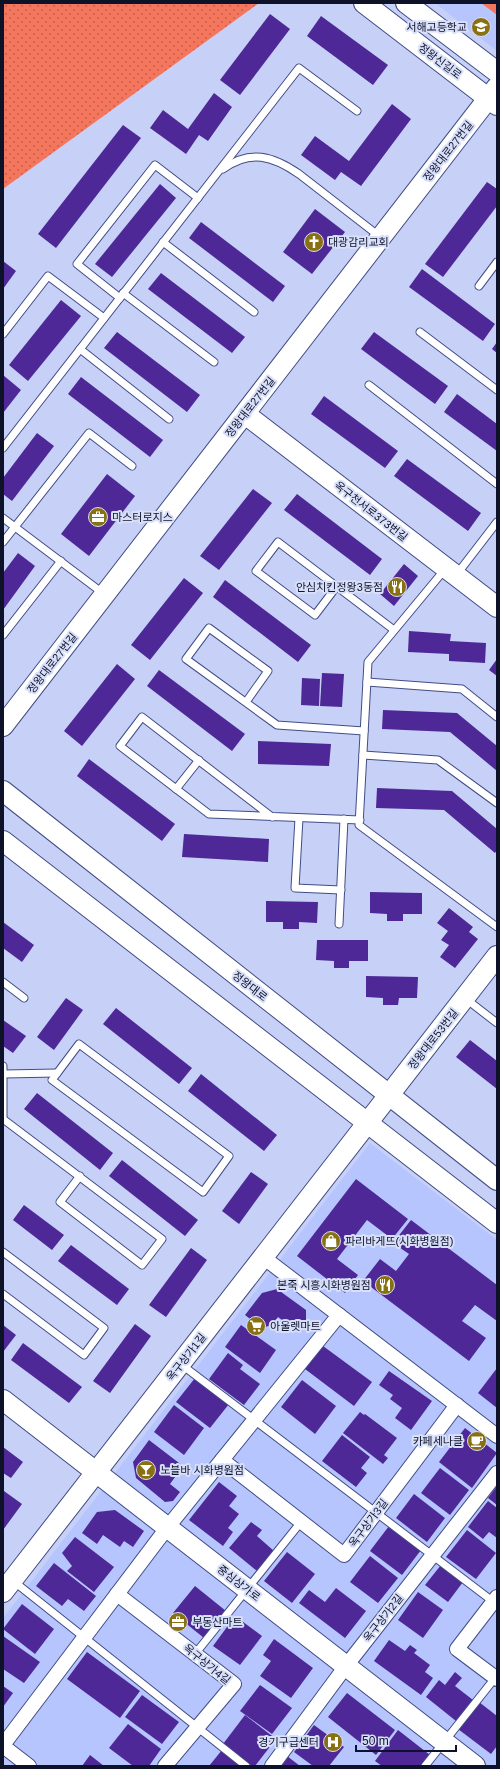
<svg xmlns="http://www.w3.org/2000/svg" width="500" height="1769" font-family="Helvetica,'Noto Sans KR',sans-serif">
<style>
.built{fill:#b6c5fe}
.grass{fill:url(#grass-dots)}
.garden{fill:#f3765d}
.building{fill:#4e2896}
.lines{fill:none;stroke-linecap:round;stroke-linejoin:round}
.lane-casing{stroke:#414d84;stroke-width:9}
.street-casing{stroke:#414d84;stroke-width:16}
.secondary-casing{stroke:#414d84;stroke-width:22}
.lane{stroke:#fff;stroke-width:7}
.street{stroke:#fff;stroke-width:14}
.secondary{stroke:#fff;stroke-width:20}
.labels{text-anchor:middle;dominant-baseline:central;stroke-width:4;stroke-linejoin:round;paint-order:stroke}
.poi-label{font-size:11px;fill:#0e1229;stroke:#d8dff9;text-anchor:start}
.street-label{font-size:11px;fill:#0e1229;stroke:#d8dff9}
</style>
<defs>
<pattern id="grass-dots" width="8" height="8" patternUnits="userSpaceOnUse"><rect width="8" height="8" fill="#f3765d"/><path d="M2 2h.1M6 6h.1" fill="none" stroke="#c35f4d" stroke-width="1.8" stroke-linecap="round"/></pattern>
</defs>
<rect width="100%" height="100%" fill="#c7d1f8"/>
<!-- built -->
<g class="built">
<polygon points="435,3 497,3 497,51"/>
<polygon points="370,1143 497,1240 497,1766 3,1766 3,1618"/>
</g>
<!-- grass -->
<polygon class="grass" points="3,3 259,3 3,189"/>
<!-- garden -->
<polygon class="garden" points="481,3 497,3 497,15"/>
<!-- building -->
<g class="building">
<polygon points="270,14 290,29 240,95 220,80"/>
<polygon points="321,16 388,65 373,85 307,36"/>
<polygon points="214,93 232,107 208,141 199,135 186,154 150,128 163,110 188,129"/>
<polygon points="392,104 411,119 361,186 341,172 335,180 301,155 315,136 349,161"/>
<polygon points="123,125 141,138 56,248 38,234"/>
<polygon points="487,182 497,189 497,206 443,277 425,264"/>
<polygon points="160,184 176,198 112,277 95,264"/>
<polygon points="315,209 345,232 312,274 283,252"/>
<polygon points="201,222 285,286 273,302 189,238"/>
<polygon points="3,261 16,271 3,289"/>
<polygon points="422,269 495,324 483,341 409,287"/>
<polygon points="161,273 245,337 232,353 148,289"/>
<polygon points="61,300 81,316 28,381 9,365"/>
<polygon points="117,332 200,395 187,412 104,348"/>
<polygon points="374,332 448,386 435,404 361,349"/>
<polygon points="497,342 497,353 492,349"/>
<polygon points="3,375 21,390 3,413"/>
<polygon points="81,377 163,440 150,457 68,394"/>
<polygon points="457,394 497,424 497,451 444,412"/>
<polygon points="324,396 398,451 385,468 311,414"/>
<polygon points="37,433 54,446 12,501 3,494 3,478"/>
<polygon points="407,459 481,513 468,531 394,476"/>
<polygon points="107,474 135,496 89,556 61,534"/>
<polygon points="253,489 272,503 219,570 200,556"/>
<polygon points="297,494 382,559 370,575 284,510"/>
<polygon points="18,553 35,566 3,610 3,573"/>
<polygon points="404,564 418,576 394,606 380,594"/>
<polygon points="184,578 203,593 150,660 131,645"/>
<polygon points="225,580 311,645 298,662 213,597"/>
<polygon points="409,631 451,634 450,641 486,643 485,663 449,661 449,654 408,652"/>
<polygon points="497,659 497,676 489,670"/>
<polygon points="117,664 135,679 82,746 64,731"/>
<polygon points="159,670 245,734 232,751 147,686"/>
<polygon points="322,673 344,674 342,707 320,706"/>
<polygon points="302,678 320,679 319,706 301,705"/>
<polygon points="383,710 457,713 497,746 497,771 450,732 382,729"/>
<polygon points="258,741 331,744 329,766 258,764"/>
<polygon points="89,759 175,824 162,841 77,776"/>
<polygon points="377,788 452,791 497,829 497,850 495,853 444,810 376,808"/>
<polygon points="184,834 269,839 268,862 182,857"/>
<polygon points="370,892 422,893 422,914 403,914 403,921 387,921 387,914 370,913"/>
<polygon points="266,901 318,902 317,923 299,922 299,929 283,929 283,922 266,922"/>
<polygon points="449,908 473,927 469,932 478,939 455,968 440,957 449,945 441,940 448,931 437,923"/>
<polygon points="3,922 34,945 22,962 3,948"/>
<polygon points="317,940 368,940 368,961 349,961 349,968 334,968 334,961 316,960"/>
<polygon points="366,976 418,977 417,998 399,998 398,1005 383,1005 383,998 366,997"/>
<polygon points="66,998 83,1010 54,1050 37,1037"/>
<polygon points="116,1008 192,1068 179,1084 103,1024"/>
<polygon points="3,1020 26,1036 13,1053 3,1046"/>
<polygon points="470,1040 497,1061 497,1089 456,1057"/>
<polygon points="201,1074 277,1135 264,1151 188,1091"/>
<polygon points="37,1093 113,1153 100,1170 24,1109"/>
<polygon points="122,1160 198,1220 185,1236 109,1176"/>
<polygon points="251,1172 268,1184 239,1224 222,1211"/>
<polygon points="356,1179 408,1219 392,1239 367,1220 337,1259 358,1275 345,1293 297,1256"/>
<polygon points="24,1205 64,1235 52,1250 13,1220"/>
<polygon points="411,1220 497,1285 497,1321 475,1305 462,1321 486,1338 469,1361 363,1281 380,1259 396,1271 409,1254 393,1243"/>
<polygon points="71,1245 129,1289 117,1305 58,1261"/>
<polygon points="191,1248 207,1260 166,1317 149,1305"/>
<polygon points="277,1289 306,1310 306,1322 298,1332 278,1317 272,1325 262,1328 245,1315 262,1293"/>
<polygon points="135,1324 151,1336 110,1393 93,1381"/>
<polygon points="3,1325 16,1335 3,1352"/>
<polygon points="241,1325 276,1350 260,1373 225,1347"/>
<polygon points="23,1343 82,1387 69,1403 11,1360"/>
<polygon points="323,1346 372,1382 354,1406 305,1369"/>
<polygon points="228,1353 243,1365 240,1369 260,1384 244,1405 209,1379"/>
<polygon points="497,1368 497,1408 478,1393"/>
<polygon points="389,1371 432,1401 411,1430 395,1418 402,1408 390,1399 393,1395 379,1385"/>
<polygon points="195,1378 229,1404 210,1428 176,1402"/>
<polygon points="302,1380 336,1406 315,1434 281,1407"/>
<polygon points="174,1405 204,1428 184,1455 154,1432"/>
<polygon points="360,1412 364,1415 365,1414 397,1438 384,1455 388,1458 383,1464 343,1433"/>
<polygon points="465,1428 497,1453 472,1488 439,1462"/>
<polygon points="342,1435 370,1457 361,1468 367,1473 356,1487 322,1461"/>
<polygon points="149,1440 183,1466 170,1484 180,1492 173,1501 165,1502 136,1478 133,1462"/>
<polygon points="3,1447 23,1462 11,1478 3,1473"/>
<polygon points="440,1468 469,1490 450,1515 421,1493"/>
<polygon points="219,1482 237,1496 229,1506 239,1514 228,1528 233,1532 223,1546 189,1520"/>
<polygon points="497,1486 497,1505 488,1498"/>
<polygon points="4,1491 22,1504 3,1530 3,1493"/>
<polygon points="414,1494 445,1518 427,1542 396,1518"/>
<polygon points="488,1501 497,1508 497,1538 489,1532 483,1539 468,1527"/>
<polygon points="115,1510 144,1531 133,1547 124,1541 120,1547 103,1535 97,1544 82,1533 97,1512"/>
<polygon points="251,1522 262,1530 257,1536 274,1551 257,1571 229,1548"/>
<polygon points="389,1526 421,1550 402,1575 370,1551"/>
<polygon points="467,1530 496,1553 476,1579 446,1557"/>
<polygon points="75,1537 114,1567 94,1592 67,1571 72,1566 62,1553"/>
<polygon points="287,1552 315,1574 292,1603 264,1581"/>
<polygon points="370,1556 398,1578 378,1603 350,1582"/>
<polygon points="54,1563 96,1596 84,1611 68,1599 62,1606 36,1586"/>
<polygon points="441,1565 463,1582 448,1602 425,1585"/>
<polygon points="195,1586 226,1611 204,1638 173,1613"/>
<polygon points="336,1588 366,1611 345,1638 299,1603 309,1590 325,1602"/>
<polygon points="418,1592 443,1610 423,1638 398,1620"/>
<polygon points="22,1604 54,1629 35,1654 3,1629"/>
<polygon points="235,1616 262,1636 240,1665 213,1646"/>
<polygon points="3,1636 40,1662 24,1683 3,1669"/>
<polygon points="274,1639 313,1668 291,1698 260,1676 271,1661 263,1655"/>
<polygon points="389,1640 405,1651 410,1645 417,1650 414,1653 430,1665 425,1672 433,1678 421,1695 374,1661"/>
<polygon points="87,1652 140,1691 120,1718 67,1679"/>
<polygon points="455,1672 462,1678 455,1686 473,1700 456,1721 426,1697 439,1680 445,1685"/>
<polygon points="260,1685 292,1708 272,1734 240,1711"/>
<polygon points="3,1686 13,1693 3,1707"/>
<polygon points="347,1693 395,1730 376,1755 328,1717"/>
<polygon points="142,1695 179,1722 162,1744 125,1717"/>
<polygon points="479,1702 497,1716 497,1746 491,1754 458,1729"/>
<polygon points="245,1715 276,1739 255,1766 252,1766 223,1744"/>
<polygon points="128,1724 161,1749 149,1766 133,1766 109,1748"/>
<polygon points="314,1725 344,1747 329,1766 313,1766 294,1752"/>
<polygon points="398,1730 430,1755 422,1766 382,1766 375,1761"/>
<polygon points="222,1750 242,1766 209,1766"/>
<polygon points="90,1755 104,1766 82,1766"/>
<polygon points="287,1756 300,1766 280,1766"/>
</g>
<g class="lines">
<defs>
<g id="lane">
<path d="M223,169C250,149 273,156 299,174L379,236"/>
<polyline points="163,242 254,312"/>
<polyline points="479,286 497,262"/>
<polyline points="123,293 214,362"/>
<polyline points="120,298 77,264 155,165 198,198"/>
<polyline points="420,332 497,390"/>
<polyline points="3,334 48,276 104,318"/>
<polyline points="80,349 169,419"/>
<polyline points="369,385 497,484"/>
<polyline points="3,448 299,68 357,111"/>
<polyline points="3,518 104,594"/>
<polyline points="3,542 89,433 132,466"/>
<polyline points="446,568 368,662 359,825 497,927"/>
<polyline points="457,574 497,522"/>
<polyline points="337,586 315,615 256,571 278,542 394,630"/>
<polyline points="3,635 61,561"/>
<polyline points="367,682 462,689 497,717"/>
<polyline points="246,702 268,671 209,628 186,659 277,725 364,731"/>
<polyline points="363,755 438,760 497,803"/>
<polyline points="176,789 199,760"/>
<polyline points="272,817 142,717 120,746 209,814 360,820"/>
<polyline points="299,818 295,888 341,890"/>
<polyline points="339,924 344,819"/>
<polyline points="3,982 24,998"/>
<polyline points="466,999 497,1023"/>
<polygon points="79,1044 229,1156 203,1192 52,1080"/>
<polyline points="3,1066 3,1117"/>
<polyline points="4,1074 57,1073"/>
<polyline points="3,1119 162,1239 142,1265 60,1202 80,1176"/>
<polyline points="3,1252 104,1328 84,1355 3,1294"/>
<polyline points="182,1365 495,1603"/>
<polyline points="12,1580 246,1766"/>
<polyline points="195,1654 301,1522"/>
<polyline points="425,1766 495,1678"/>
</g>
<g id="street">
<polyline points="263,1257 497,1436"/>
<polyline points="222,1460 344,1555 457,1405"/>
<polyline points="117,1594 234,1684 165,1766"/>
<polyline points="497,1597 457,1649 497,1679"/>
<polyline points="3,1745 167,1528 339,1315"/>
<polyline points="3,1746 29,1766"/>
<polyline points="272,1766 346,1666 497,1473"/>
</g>
<g id="secondary">
<polyline points="364,3 497,105"/>
<polyline points="406,3 497,72"/>
<polyline points="245,414 497,607"/>
<polyline points="3,726 497,87"/>
<polyline points="3,791 497,1180"/>
<polyline points="3,841 497,1223"/>
<polyline points="3,1400 475,1766"/>
<polyline points="3,1592 497,956"/>
</g>
</defs>
<!-- lane casing -->
<use href="#lane" class="lane-casing"/>
<!-- street casing -->
<use href="#street" class="street-casing"/>
<!-- secondary casing -->
<use href="#secondary" class="secondary-casing"/>
<!-- lane -->
<use href="#lane" class="lane"/>
<!-- street -->
<use href="#street" class="street"/>
<!-- secondary -->
<use href="#secondary" class="secondary"/>
</g>
<!-- icons -->
<defs>
<symbol id="school-disc" viewBox="-11 -11 22 22"><circle r="9.5" fill="#897113" stroke="#d8dff9"/><path d="M0-5L7-2L0 1L-7-2ZM-4 1L0 2.5L4 1V4Q0 6-4 4Z" fill="#fff"/></symbol>
<symbol id="church-disc" viewBox="-11 -11 22 22"><circle r="9.5" fill="#897113" stroke="#d8dff9"/><path d="M-1.2-6h2.4v3.5h3.3v2.4h-3.3V6h-2.4V-.1h-3.3v-2.4h3.3Z" fill="#fff"/></symbol>
<symbol id="office-disc" viewBox="-11 -11 22 22"><circle r="9.5" fill="#897113" stroke="#d8dff9"/><path d="M-6-3h4V-5.5h4V-3h4V5H-6ZM-1-4.5V-3h2v-1.5ZM-6 0V1H6V0Z" fill="#fff"/></symbol>
<symbol id="restaurant-disc" viewBox="-11 -11 22 22"><circle r="9.5" fill="#897113" stroke="#d8dff9"/><path d="M-5-6h1v4h1v-4h1v4h1v-4h1v5L-1.5 .5V6h-2V.5L-5-1ZM5-6V6H3V1.5H1.5Q1.5-4 5-6Z" fill="#fff"/></symbol>
<symbol id="shop-disc" viewBox="-11 -11 22 22"><circle r="9.5" fill="#897113" stroke="#d8dff9"/><path d="M-5-2.5h2.3a2.7 3.5 0 0 1 5.4 0H5L5.5 6h-11ZM-1.5-2.5h3a1.5 2.3 0 0 0-3 0Z" fill="#fff"/></symbol>
<symbol id="supermarket-disc" viewBox="-11 -11 22 22"><circle r="9.5" fill="#897113" stroke="#d8dff9"/><path d="M-6-5.5h2.5l.6 2H6L4.5 2H-2.5L-4.4-4H-6ZM-1.5 3.2a1.3 1.3 0 1 0 .1 0ZM3 3.2a1.3 1.3 0 1 0 .1 0Z" fill="#fff"/></symbol>
<symbol id="cafe-disc" viewBox="-11 -11 22 22"><circle r="9.5" fill="#897113" stroke="#d8dff9"/><path d="M-5.5-4.5H6V0H3Q3 3.5 0 3.5H-2.5Q-5.5 3.5-5.5 0ZM3-3.2v2h1.7v-2ZM-6 4.5H4V6H-6Z" fill="#fff"/></symbol>
<symbol id="bar-disc" viewBox="-11 -11 22 22"><circle r="9.5" fill="#897113" stroke="#d8dff9"/><path d="M-6-5H6L.8 .8V4.5H3.5V6h-7V4.5H-.8V.8Z" fill="#fff"/></symbol>
<symbol id="hospital-disc" viewBox="-11 -11 22 22"><circle r="9.5" fill="#897113" stroke="#d8dff9"/><path d="M-5-5h3v3.5h4V-5h3V5h-3V1.5h-4V5h-3Z" fill="#fff"/></symbol>
</defs>
<g fill-rule="evenodd">
<use href="#school-disc" x="470" y="16" width="22" height="22"/>
<use href="#church-disc" x="303" y="231" width="22" height="22"/>
<use href="#office-disc" x="87" y="506" width="22" height="22"/>
<use href="#restaurant-disc" x="386" y="576" width="22" height="22"/>
<use href="#shop-disc" x="320" y="1230" width="22" height="22"/>
<use href="#restaurant-disc" x="374" y="1274" width="22" height="22"/>
<use href="#supermarket-disc" x="245" y="1315" width="22" height="22"/>
<use href="#cafe-disc" x="466" y="1430" width="22" height="22"/>
<use href="#bar-disc" x="135" y="1459" width="22" height="22"/>
<use href="#office-disc" x="167" y="1611" width="22" height="22"/>
<use href="#hospital-disc" x="322" y="1731" width="22" height="22"/>
</g>
<g class="labels">
<!-- poi labels -->
<g class="poi-label">
<text x="467" y="27" text-anchor="end">서해고등학교</text>
<text x="328" y="242">대광감리교회</text>
<text x="112" y="517">마스터로지스</text>
<text x="383" y="587" text-anchor="end">안심치킨정왕3동점</text>
<text x="345" y="1241">파리바게뜨(시화병원점)</text>
<text x="371" y="1285" text-anchor="end">본죽 시흥시화병원점</text>
<text x="270" y="1326">아울렛마트</text>
<text x="463" y="1441" text-anchor="end">카페세나클</text>
<text x="160" y="1470">노블바 시화병원점</text>
<text x="192" y="1622">부동산마트</text>
<text x="319" y="1742" text-anchor="end">경기구급센터</text>
</g>
<!-- street labels -->
<g class="street-label">
<text transform="translate(440 61) rotate(37)">정왕신길로</text>
<text transform="translate(448 151) rotate(-52)">정왕대로27번길</text>
<text transform="translate(250 407) rotate(-52)">정왕대로27번길</text>
<text transform="translate(371 511) rotate(38)">옥구천서로373번길</text>
<text transform="translate(52 663) rotate(-52)">정왕대로27번길</text>
<text transform="translate(250 986) rotate(38)">정왕대로</text>
<text transform="translate(433 1039) rotate(-52)">정왕대로53번길</text>
<text transform="translate(186 1357) rotate(-52)">옥구상가1길</text>
<text transform="translate(368 1523) rotate(-53)">옥구상가3길</text>
<text transform="translate(239 1583) rotate(38)">중심상가로</text>
<text transform="translate(383 1618) rotate(-52)">옥구상가2길</text>
<text transform="translate(207 1664) rotate(39)">옥구상가4길</text>
</g>
</g>
<!-- border -->
<rect width="500" height="1769" fill="none" stroke="#0e1229" stroke-width="8"/>
<!-- scale -->
<path d="M356 1745v6h100v-6" fill="none" stroke="#0e1229" stroke-width="2"/>
<text x="362" y="1745" font-size="12" fill="#0e1229" stroke="#d8dff9" stroke-width="3" paint-order="stroke">50 m</text>
</svg>
